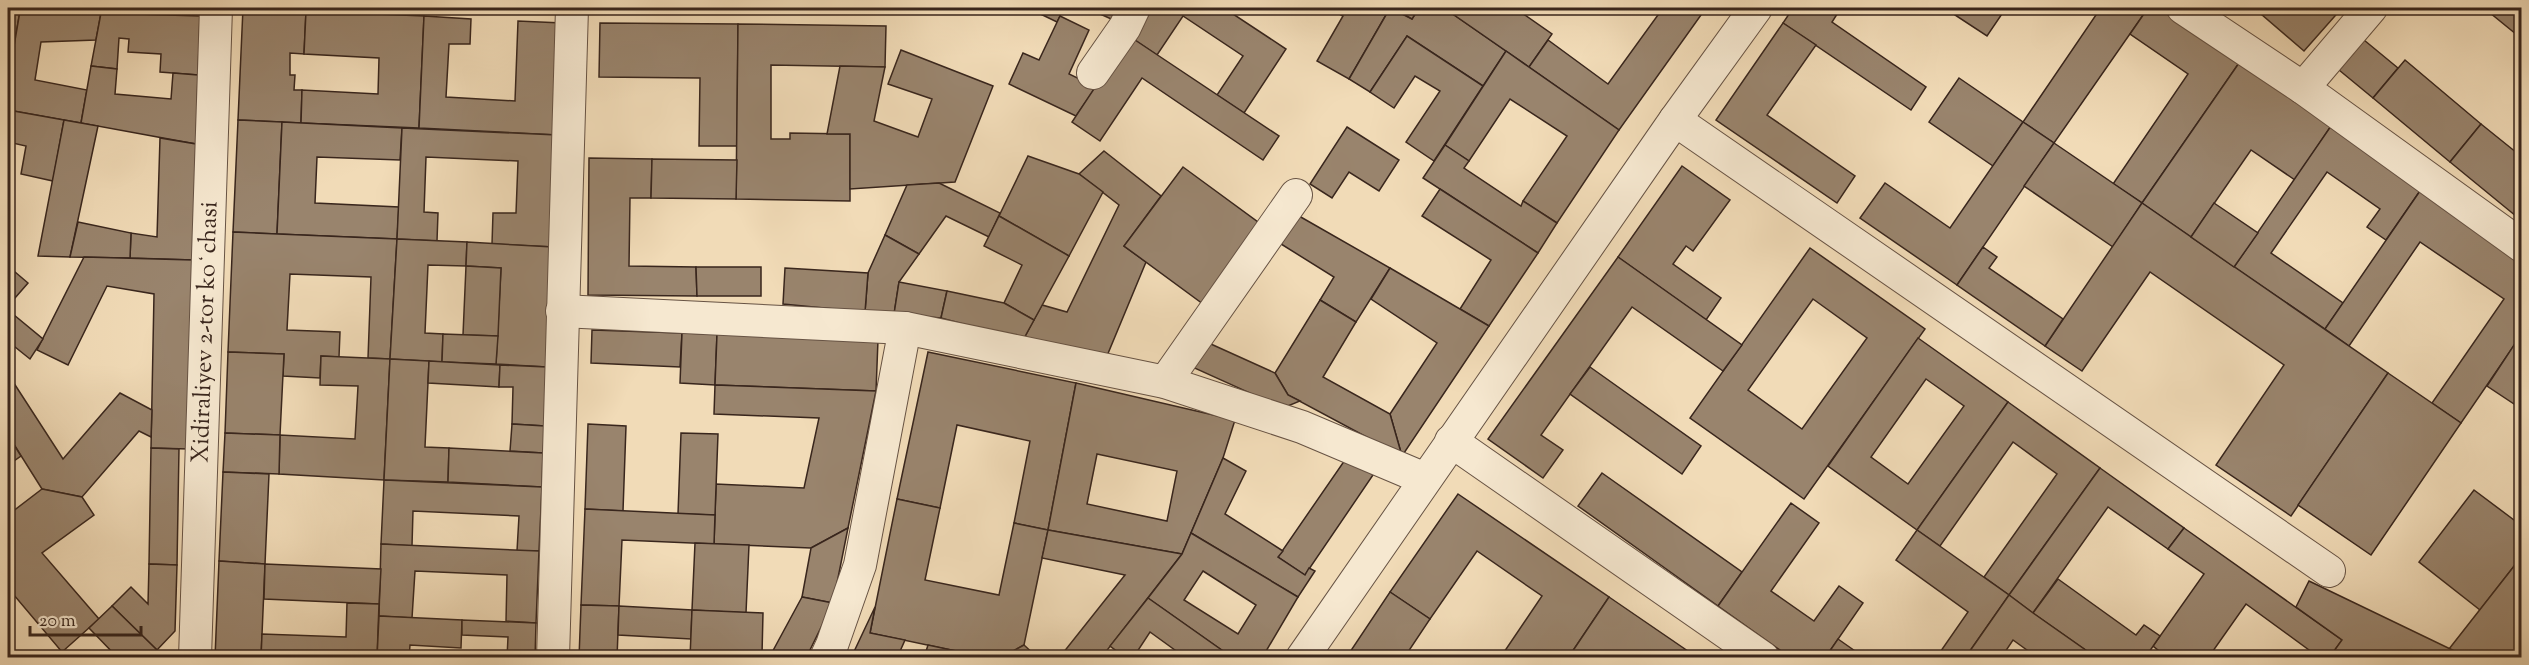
<svg xmlns="http://www.w3.org/2000/svg" width="2529" height="665" font-family="'Sorts Mill Goudy',serif">
<style>
.building{fill:#99846d;stroke:#39261d;stroke-width:1.5;fill-rule:evenodd}
.lines{fill:none;stroke-linecap:round;stroke-linejoin:round}
.minor-casing{stroke:#675344;stroke-width:34}
.minor{stroke:#f6e8d0;stroke-width:32}
.labels{text-anchor:middle;dominant-baseline:central;stroke-width:6;stroke-linejoin:round;paint-order:stroke}
.street-label{font-size:24px;fill:#39261d;stroke:#f6e8d0}
</style>
<rect width="100%" height="100%" fill="#f1dbb7"/>
<filter id="stains"><feTurbulence type="fractalNoise" baseFrequency=".00333" numOctaves="4"/><feColorMatrix values="0 0 0 0 .2 0 0 0 0 .09 0 0 0 0 .02 0 0 0 .5 -.17"/></filter>
<radialGradient id="worn" r=".72"><stop offset=".6" stop-color="#630" stop-opacity="0"/><stop offset="1" stop-color="#630" stop-opacity=".3"/></radialGradient>
<!-- building -->
<g class="building">
<polygon points="243,8 306,11 304,54 290,53 290,75 295,75 294,90 302,90 301,123 238,120"/>
<polygon points="1028,8 1064,8 1057,22"/>
<polygon points="1087,8 1128,8 1120,23"/>
<polygon points="1144,8 1224,8 1286,49 1244,113 1217,95 1243,56 1183,16 1157,55 1129,36"/>
<polygon points="1328,8 1390,8 1349,79 1317,61 1343,16"/>
<polygon points="1390,8 1412,19 1419,8 1444,8 1506,51 1483,86 1407,36 1370,92 1349,79"/>
<polygon points="1393,8 1419,8 1412,19"/>
<polygon points="1444,8 1515,8 1552,34 1529,67"/>
<polygon points="1663,8 1706,8 1619,130 1529,67 1548,40 1608,84"/>
<polygon points="1793,8 1841,8 1832,22 1926,87 1911,110 1783,23"/>
<polygon points="1905,8 1918,8 1914,14"/>
<polygon points="1960,8 2006,8 1987,36 1955,15"/>
<polygon points="2086,8 2148,8 2054,143 2023,122 2096,15"/>
<polygon points="2148,8 2158,8 2239,63 2142,203 2113,184 2188,74 2130,34"/>
<polygon points="2254,8 2342,8 2304,51"/>
<polygon points="2484,8 2522,8 2522,39"/>
<polygon points="8,11 20,11 8,81"/>
<polygon points="20,11 101,13 96,40 41,42 35,80 87,90 81,123 8,110 8,81"/>
<polygon points="306,11 424,16 419,128 301,123 302,90 378,94 379,58 304,54"/>
<polygon points="101,13 200,16 198,75 160,72 161,54 128,52 129,39 119,38 117,69 91,66"/>
<polygon points="424,16 471,19 470,44 449,44 446,97 515,101 518,21 562,23 557,135 419,128"/>
<polygon points="1060,16 1089,30 1069,74 1096,87 1076,116 1009,84 1023,53 1039,60"/>
<polygon points="600,23 738,24 737,146 699,146 700,78 599,77"/>
<polygon points="1783,23 1816,45 1767,115 1855,176 1837,203 1716,120"/>
<polygon points="738,24 886,26 885,67 771,65 771,139 790,139 790,133 850,134 850,201 736,199"/>
<polygon points="1129,36 1279,136 1263,160 1142,78 1100,141 1072,122"/>
<polygon points="1407,36 1483,86 1434,161 1406,142 1440,91 1415,76 1394,108 1370,92"/>
<polygon points="2364,40 2398,68 2373,98 2339,70"/>
<polygon points="901,50 993,86 955,182 850,189 850,134 827,134 840,66 885,67 874,121 918,137 932,99 888,84"/>
<polygon points="1506,51 1619,130 1557,223 1523,201 1567,136 1510,99 1469,161 1445,145"/>
<polygon points="2405,60 2481,124 2450,162 2373,98"/>
<polygon points="2239,63 2331,126 2295,180 2251,150 2191,237 2142,203"/>
<polygon points="91,66 117,69 115,94 171,99 173,73 198,75 196,144 81,123"/>
<polygon points="1959,78 2023,122 1993,166 1929,122"/>
<polygon points="8,110 64,120 53,181 21,174 26,146 8,142"/>
<polygon points="64,120 98,126 70,257 38,256"/>
<polygon points="238,120 282,122 277,234 233,232"/>
<polygon points="282,122 402,128 400,160 317,157 315,203 399,207 397,239 277,234"/>
<polygon points="2023,122 2054,143 1957,285 1860,218 1885,183 1950,228"/>
<polygon points="2481,124 2522,157 2522,221 2450,162"/>
<polygon points="2331,126 2422,188 2386,240 2367,227 2380,209 2327,172 2271,253 2343,303 2325,329 2234,267"/>
<polygon points="1347,127 1399,160 1379,191 1349,172 1332,198 1310,184"/>
<polygon points="402,128 557,135 553,247 492,244 493,213 516,213 518,161 426,157 424,212 438,213 437,241 397,239"/>
<polygon points="160,138 196,144 193,260 130,258 131,233 157,237"/>
<polygon points="2054,143 2142,203 2113,247 2024,186"/>
<polygon points="1445,145 1469,161 1464,168 1521,206 1523,201 1557,223 1538,253 1423,178"/>
<polygon points="1104,151 1161,196 1124,246 1146,262 1104,363 1023,340 1042,305 1067,312 1119,205 1079,174"/>
<polygon points="1028,156 1079,174 1103,192 1069,256 999,216"/>
<polygon points="589,158 652,159 651,198 630,198 629,266 696,267 697,296 588,295"/>
<polygon points="652,159 737,160 736,199 651,198"/>
<polygon points="1682,166 1730,200 1693,251 1686,246 1673,264 1721,298 1706,320 1618,257"/>
<polygon points="1183,167 1262,225 1203,304 1124,246"/>
<polygon points="939,183 1000,213 989,237 946,216 919,254 885,235 907,185"/>
<polygon points="2422,188 2522,257 2522,334 2461,423 2432,403 2504,299 2420,242 2349,346 2325,329"/>
<polygon points="1440,189 1538,253 1489,326 1460,309 1491,260 1422,216"/>
<polygon points="2142,203 2388,373 2291,516 2216,465 2284,365 2150,272 2082,371 2045,346"/>
<polygon points="2214,203 2258,233 2234,267 2191,237"/>
<polygon points="999,216 1069,256 1034,320 1004,303 1022,265 984,246"/>
<polygon points="1299,216 1390,268 1356,322 1320,300 1334,277 1281,244"/>
<polygon points="78,222 131,233 130,258 70,257"/>
<polygon points="233,232 397,239 390,359 368,358 371,277 290,274 287,330 340,332 339,357 321,356 320,378 283,376 284,354 228,352"/>
<polygon points="885,235 919,254 899,282 894,314 865,312 868,273"/>
<polygon points="397,239 467,242 466,266 428,265 425,333 443,334 442,362 390,359"/>
<polygon points="467,242 553,247 547,367 496,364 501,268 466,266"/>
<polygon points="1983,247 1997,257 1989,268 2063,319 2045,346 1957,285"/>
<path d="M1810,248L1925,329L1804,499L1690,418ZM1813,299L1867,338L1802,429L1748,390Z"/>
<polygon points="84,257 193,260 189,449 151,448 154,294 107,286 68,365 37,350"/>
<polygon points="1618,257 1742,345 1723,371 1632,307 1541,435 1563,450 1543,478 1488,439"/>
<polygon points="8,266 28,283 8,306"/>
<polygon points="466,266 501,268 498,336 463,335"/>
<polygon points="696,267 761,267 761,296 697,296"/>
<polygon points="785,268 868,273 865,312 783,304"/>
<polygon points="1390,268 1489,326 1402,456 1390,414 1437,343 1371,299"/>
<polygon points="899,282 947,291 941,318 894,314"/>
<polygon points="947,291 1004,303 1034,320 1023,340 941,318"/>
<polygon points="1320,300 1356,322 1323,377 1390,414 1402,456 1288,395 1275,373"/>
<polygon points="8,310 43,339 30,359 15,347 8,355"/>
<polygon points="592,330 682,333 680,367 591,363"/>
<polygon points="682,333 717,334 715,385 680,383"/>
<polygon points="443,334 498,336 496,364 442,362"/>
<polygon points="717,334 878,340 876,391 715,385"/>
<path d="M1918,338L2008,402L1917,530L1828,466ZM1926,379L1964,406L1908,484L1871,457Z"/>
<polygon points="1202,340 1275,373 1288,395 1300,401 1283,408 1190,366"/>
<polygon points="2516,342 2522,346 2520,408 2487,386"/>
<polygon points="228,352 284,354 280,435 225,433"/>
<polygon points="928,352 1076,383 1048,530 1014,523 1030,441 957,425 940,508 897,499"/>
<polygon points="321,356 390,359 384,480 279,474 280,435 355,439 358,386 320,385"/>
<polygon points="390,359 429,361 425,447 449,448 448,482 384,480"/>
<polygon points="429,361 500,365 499,387 428,383"/>
<polygon points="500,365 547,367 545,426 512,424 513,387 499,387"/>
<polygon points="1590,367 1701,446 1682,474 1570,394"/>
<polygon points="2388,373 2461,423 2371,555 2298,505"/>
<polygon points="8,374 63,459 120,393 152,410 151,437 139,431 82,497 42,489 8,435"/>
<path d="M1076,383L1235,420L1223,458L1182,554L1048,530ZM1097,454L1177,471L1167,521L1087,504Z"/>
<polygon points="715,385 876,391 848,528 811,548 714,544 716,484 804,488 819,418 714,414"/>
<polygon points="2008,402 2100,468 2009,595 1984,577 2057,474 2013,442 1940,546 1917,530"/>
<polygon points="512,424 545,426 543,453 510,451"/>
<polygon points="588,424 626,426 623,511 585,509"/>
<polygon points="225,433 280,435 279,474 223,472"/>
<polygon points="681,433 718,434 715,515 678,514"/>
<polygon points="8,435 21,456 8,465"/>
<polygon points="151,448 179,449 177,565 149,564"/>
<polygon points="449,448 543,453 542,487 448,482"/>
<polygon points="1347,457 1373,475 1305,575 1278,557"/>
<polygon points="1223,458 1246,471 1225,514 1283,551 1278,557 1305,575 1309,568 1315,571 1298,597 1191,533"/>
<polygon points="2100,468 2184,528 2168,549 2108,507 2033,613 2009,595"/>
<polygon points="223,472 269,474 265,564 219,561"/>
<polygon points="1602,473 1742,572 1718,606 1578,506"/>
<polygon points="384,480 542,487 539,551 517,551 519,516 413,511 412,546 381,544"/>
<polygon points="42,489 82,497 94,515 42,553 99,619 62,652 8,588 8,515"/>
<polygon points="2474,490 2522,526 2522,556 2480,610 2419,562"/>
<polygon points="1458,494 1609,597 1568,658 1500,658 1542,596 1477,551 1430,619 1390,592"/>
<polygon points="897,499 940,508 925,580 999,595 1014,523 1048,530 1024,645 1000,658 989,658 870,633"/>
<polygon points="1791,503 1819,523 1771,591 1814,621 1839,586 1863,603 1825,658 1791,658 1718,606"/>
<polygon points="585,509 715,515 714,544 622,540 619,606 581,605"/>
<polygon points="848,528 833,603 802,597 811,548"/>
<polygon points="2184,528 2342,640 2329,658 2320,658 2246,604 2208,658 2168,658 2153,646 2204,574 2168,549"/>
<polygon points="1048,530 1182,554 1101,658 1059,658 1125,575 1042,558"/>
<polygon points="1917,530 2009,595 1965,658 1936,658 1968,612 1896,560"/>
<path d="M1191,533L1298,597L1262,658H1233L1148,598L1182,554ZM1203,571L1256,605L1238,634L1184,600Z"/>
<polygon points="695,543 749,545 746,613 692,610"/>
<polygon points="381,544 539,551 536,623 506,621 507,575 415,571 412,618 379,616"/>
<polygon points="2522,556 2522,658 2467,658 2449,649"/>
<polygon points="219,561 265,564 261,658 215,658"/>
<polygon points="149,564 177,565 175,631 157,650 112,606 131,587 148,604"/>
<polygon points="265,564 381,569 379,604 264,599"/>
<polygon points="2058,579 2136,635 2144,625 2160,636 2145,658 2097,658 2033,613"/>
<polygon points="2309,581 2467,657 2467,658 2329,658 2342,640 2296,607"/>
<polygon points="1390,592 1430,619 1404,658 1346,658"/>
<polygon points="2009,595 2033,613 2097,658 2038,658 2013,640 2001,658 1965,658"/>
<polygon points="802,597 833,603 806,658 769,658"/>
<polygon points="1609,597 1698,658 1568,658"/>
<polygon points="1148,598 1233,658 1186,658 1150,632 1133,658 1126,658 1110,646"/>
<polygon points="347,603 379,604 377,658 261,658 262,634 346,637"/>
<polygon points="581,605 619,606 617,658 579,658"/>
<polygon points="112,606 157,650 150,658 118,658 89,628"/>
<polygon points="619,606 692,610 691,639 618,635"/>
<polygon points="875,607 870,633 905,640 897,658 851,658"/>
<polygon points="692,610 763,613 762,655 770,655 769,658 690,658"/>
<polygon points="379,616 462,620 461,648 410,645 409,658 377,658"/>
<polygon points="462,620 536,623 535,658 507,658 508,637 462,635"/>
<polygon points="1838,639 1865,658 1825,658"/>
<polygon points="928,645 989,658 924,658"/>
<polygon points="1024,645 1038,658 1000,658"/>
</g>
<g class="lines">
<defs>
<g id="minor">
<polyline points="2183,8 2303,88"/>
<polyline points="2371,8 2303,88 2522,246"/>
<polyline points="1093,73 1125,27 1134,8"/>
<polyline points="1675,120 2329,571"/>
<polyline points="562,311 905,328 1165,382 1302,427 1425,479"/>
<polyline points="1165,382 1296,195"/>
<polyline points="1451,441 1763,658"/>
<polyline points="195,658 216,8"/>
<polyline points="553,658 572,8"/>
<polyline points="826,658 832,645 860,565 905,328"/>
<polyline points="1302,658 1675,120 1756,8"/>
</g>
</defs>
<!-- minor casing -->
<use href="#minor" class="minor-casing"/>
<!-- minor -->
<use href="#minor" class="minor"/>
</g>
<g class="labels">
<!-- street labels -->
<g class="street-label">
<text transform="translate(206 332) rotate(-88)">Xidiraliyev 2-tor koʻchasi</text>
</g>
</g>
<!-- margin -->
<rect width="2529" height="665" fill="none" stroke="#f1dbb7" stroke-width="30"/>
<rect x="9" y="9" width="2511" height="647" fill="none" stroke="#39261d" stroke-width="3"/>
<rect x="15" y="15" width="2499" height="635" fill="none" stroke="#39261d" stroke-width="1.5"/>
<!-- scale -->
<path d="M30 626v9h111v-9" fill="none" stroke="#39261d" stroke-width="3"/>
<text x="39" y="626" font-size="18" fill="#39261d" stroke="#f6e8d0" stroke-width="4.5" paint-order="stroke">20 m</text>
<rect width="100%" height="100%" filter="url(#stains)"/>
<rect width="100%" height="100%" fill="url(#worn)"/>
</svg>
